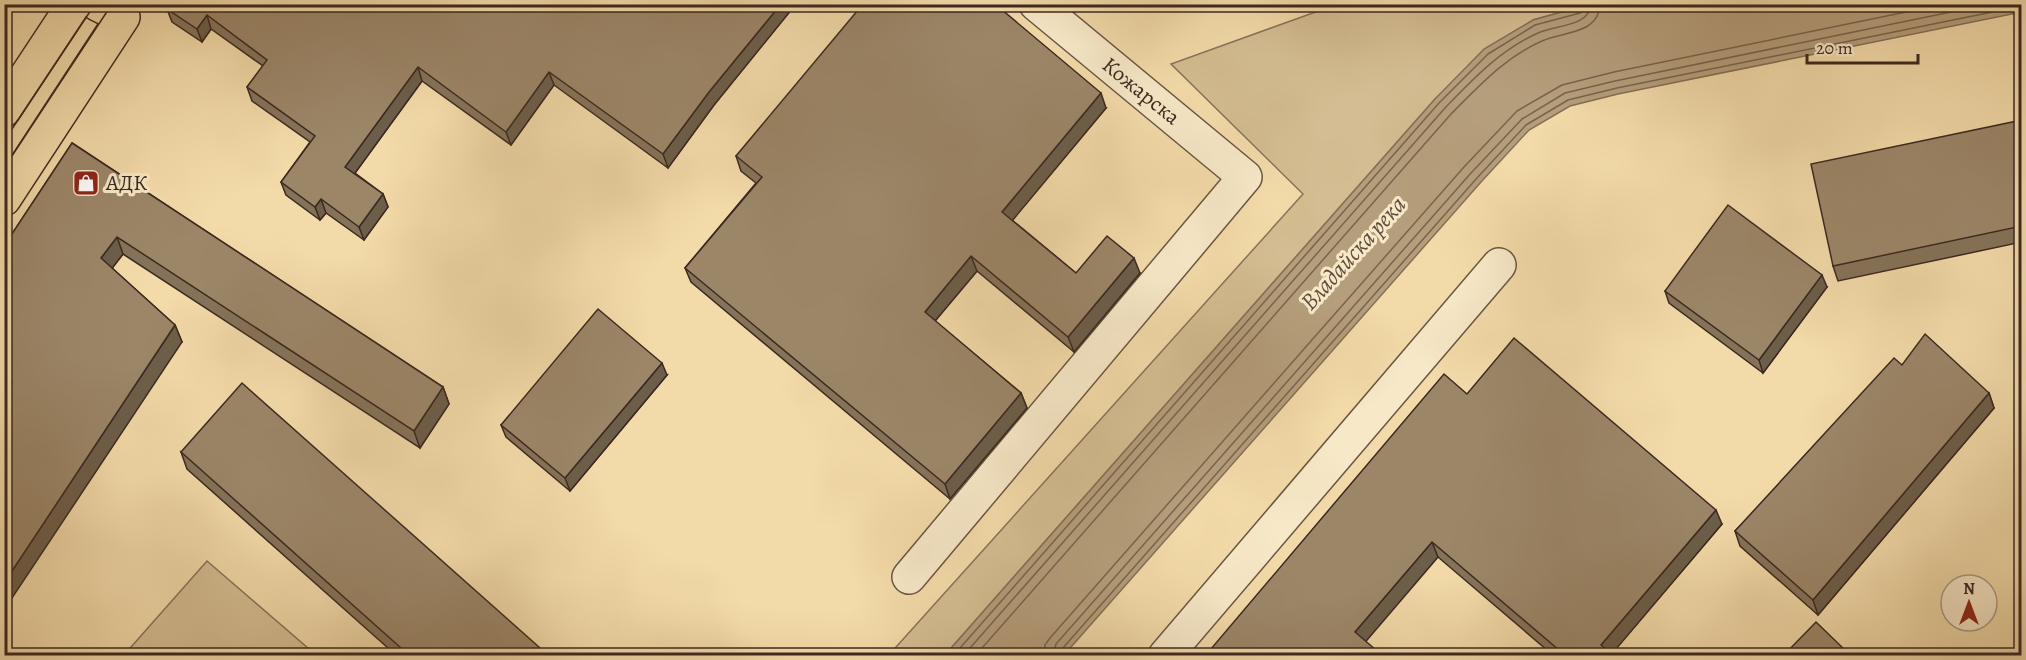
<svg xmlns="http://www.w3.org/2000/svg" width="2026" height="660" font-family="Alegreya,serif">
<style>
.green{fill:#d4bd92;stroke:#88735a;stroke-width:1.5}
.water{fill:#b59e7b;stroke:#856f57;stroke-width:1.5}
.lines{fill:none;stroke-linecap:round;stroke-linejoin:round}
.shore{stroke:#78644e;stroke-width:1.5}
.minor-casing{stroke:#6a5643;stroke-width:36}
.major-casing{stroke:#3c2921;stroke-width:36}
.minor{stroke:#f7e8c7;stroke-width:33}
.major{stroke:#f3dba9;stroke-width:33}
.tram{stroke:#3c2921;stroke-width:1.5}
.wall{fill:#857359;stroke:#3c2921;stroke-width:1.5}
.shaded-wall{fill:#6c5e49;stroke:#3c2921;stroke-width:1.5}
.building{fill:#9b8668;stroke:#3c2921;stroke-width:1.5}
.labels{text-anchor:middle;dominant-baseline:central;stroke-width:6;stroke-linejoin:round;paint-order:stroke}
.street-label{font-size:22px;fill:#3c2921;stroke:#f7e8c7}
.poi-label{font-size:22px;fill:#3c2921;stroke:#f7e8c7;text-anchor:start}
.water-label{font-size:24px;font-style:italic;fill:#604c3c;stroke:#f7e8c7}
</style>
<rect width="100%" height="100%" fill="#f3dba9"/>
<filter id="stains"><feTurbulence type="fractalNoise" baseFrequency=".00333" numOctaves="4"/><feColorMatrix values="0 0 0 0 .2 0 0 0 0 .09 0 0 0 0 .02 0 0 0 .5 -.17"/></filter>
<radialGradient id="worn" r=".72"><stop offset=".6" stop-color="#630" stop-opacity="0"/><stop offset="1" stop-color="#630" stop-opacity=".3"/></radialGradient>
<!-- green -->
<g class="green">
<polygon points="1335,5 1587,5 1533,20 1435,99 945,655 888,656 1303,194 1171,64"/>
<polygon points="207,561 316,655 124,655"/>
</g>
<!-- water -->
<polygon class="water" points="1587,5 2021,4 2022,12 1618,94 1570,106 1529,130 1481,182 1064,655 945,655 1435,99 1484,49 1533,20"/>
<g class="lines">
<!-- shore -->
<g class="shore">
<polyline points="953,656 1439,103 1488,54 1535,25 1580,13 1583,9 1583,4"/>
<path d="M963,656L1445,108C1473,79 1500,50 1538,33C1554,25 1590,27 1591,4"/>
<path d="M975,656L1451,114C1479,86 1505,57 1542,41C1563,31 1599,35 1600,4"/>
<polyline points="1044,656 1045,645 1050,638 1464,167 1517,111 1562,85 1614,72 1945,4"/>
<polyline points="1053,656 1056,644 1471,173 1522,119 1565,93 1615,81 1990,4"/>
<polyline points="1060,656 1062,649 1477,178 1526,125 1568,100 1617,88 2022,6"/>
</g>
<defs>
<g id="minor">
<polyline points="909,577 1245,177 1036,4"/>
<polyline points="1165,656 1499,265"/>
</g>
<g id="major">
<polyline points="4,110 74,4"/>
<polyline points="4,199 123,17 97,4"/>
</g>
</defs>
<!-- minor casing -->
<use href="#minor" class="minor-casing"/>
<!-- major casing -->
<use href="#major" class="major-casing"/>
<!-- minor -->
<use href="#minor" class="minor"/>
<!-- major -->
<use href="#major" class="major"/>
<!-- tram -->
<g class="tram">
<polyline points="4,141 95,4"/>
<polyline points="4,168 112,4"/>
</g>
</g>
<!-- wall -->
<g class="wall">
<polygon points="170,4 796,4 714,105 668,168 554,85 511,145 422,81 355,173 383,194 388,207 364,240 326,213 320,220 286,195 281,182 310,142 252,101 247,87 263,66 211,29 202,42 172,22 167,9"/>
<polygon points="1106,108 1012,220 1076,273 1140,273 1074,352 977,271 935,321 1021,393 1027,408 950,499 691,282 685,268 756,183 741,171 736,156"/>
<polygon points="2022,120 2022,242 1838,281 1833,266"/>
<polygon points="72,143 443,387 449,404 420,448 123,254 112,268 175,325 182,342 6,393 4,391 4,246"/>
<polygon points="1827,287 1763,373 1669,303 1665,291"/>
<polygon points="1902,365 1989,393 1994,408 1818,615 1740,546 1735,531"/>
<polygon points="667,375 570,491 506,437 501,425"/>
<polygon points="1467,394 1722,524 1611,654 1613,656 1554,656 1438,557 1205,656"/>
<polygon points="181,452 549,656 397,656 187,469"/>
</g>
<!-- shaded-wall -->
<g class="shaded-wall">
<polygon points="781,4 796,4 714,105 668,168 663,154 709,92"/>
<polygon points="207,15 211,29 202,42 197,29"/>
<polygon points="418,67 422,81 350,180 345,167"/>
<polygon points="549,72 554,85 511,145 506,132"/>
<polygon points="1101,93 1106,108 1007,227 1002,212"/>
<polygon points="383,194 388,207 364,240 359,227"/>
<polygon points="321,199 326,213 320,220 315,207"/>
<polygon points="117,237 123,254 107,275 101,258"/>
<polygon points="971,256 977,271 930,327 925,312"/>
<polygon points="1134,258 1140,273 1074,352 1068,337"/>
<polygon points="1822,275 1827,287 1763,373 1759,360"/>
<polygon points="175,325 182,342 4,610 4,583"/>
<polygon points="662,363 667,375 570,491 565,478"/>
<polygon points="443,387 449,404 420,448 414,431"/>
<polygon points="1021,393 1027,408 950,499 945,484"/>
<polygon points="1989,393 1994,408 1818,615 1813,600"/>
<polygon points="1716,510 1722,524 1610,656 1601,645"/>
<polygon points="1432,542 1438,557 1361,647 1355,632"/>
<polygon points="1845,650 1847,656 1840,656"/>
</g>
<!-- building -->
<g class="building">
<polygon points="170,4 781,4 709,92 663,154 549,72 506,132 418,67 345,167 383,194 359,227 321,199 315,207 281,182 315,136 247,87 267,60 207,15 197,29 167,9"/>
<polygon points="863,4 995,4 1101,93 1002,212 1076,273 1107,236 1134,258 1068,337 971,256 925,312 1021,393 945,484 685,268 762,177 736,156"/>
<polygon points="2022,120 2022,226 1833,266 1811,164"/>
<polygon points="72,143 443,387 414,431 117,237 101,258 175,325 4,583 4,396 12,383 4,378 4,246"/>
<polygon points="1728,205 1822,275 1759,360 1665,291"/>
<polygon points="598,309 662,363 565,478 501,425"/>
<polygon points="1925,334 1989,393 1813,600 1735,531 1894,358 1902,365"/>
<polygon points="1514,338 1716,510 1601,645 1613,656 1566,656 1432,542 1355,632 1383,656 1205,656 1444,374 1467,394"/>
<polygon points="242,383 549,656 410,656 181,452"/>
<polygon points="1816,622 1845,650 1840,656 1783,656"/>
</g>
<!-- icons -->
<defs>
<symbol id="shop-square" viewBox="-11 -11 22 22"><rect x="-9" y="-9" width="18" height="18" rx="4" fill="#8f2418" stroke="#f7e8c7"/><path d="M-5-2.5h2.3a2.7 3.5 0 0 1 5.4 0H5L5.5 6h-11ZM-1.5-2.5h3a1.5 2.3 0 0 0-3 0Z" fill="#fff"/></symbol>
</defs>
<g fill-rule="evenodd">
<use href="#shop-square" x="71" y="168" width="30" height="30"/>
</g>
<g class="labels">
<!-- street labels -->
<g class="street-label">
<text transform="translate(1141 91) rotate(39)">Кожарска</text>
</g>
<!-- poi labels -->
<g class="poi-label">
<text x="106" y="183">АДК</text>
</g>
<!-- water labels -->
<g class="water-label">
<text transform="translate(1353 253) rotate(-48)">Владайска река</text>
</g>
</g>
<!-- margin -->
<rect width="2026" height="660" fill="none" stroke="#f3dba9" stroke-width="24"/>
<rect x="6" y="6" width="2014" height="648" fill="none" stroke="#3c2921" stroke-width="3"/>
<rect x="12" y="12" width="2002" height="636" fill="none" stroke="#3c2921" stroke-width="1.5"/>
<!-- north arrow -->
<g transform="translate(1969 603)"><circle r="28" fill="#f7e8c7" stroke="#ac9c85" stroke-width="1.5"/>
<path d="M0-4.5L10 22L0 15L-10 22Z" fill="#8f2418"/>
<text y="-9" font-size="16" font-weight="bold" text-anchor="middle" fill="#3c2921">N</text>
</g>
<!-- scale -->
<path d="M1807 54v9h111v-9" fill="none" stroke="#3c2921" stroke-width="3"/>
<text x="1816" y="54" font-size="18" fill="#3c2921" stroke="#f7e8c7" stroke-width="4.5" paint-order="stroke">20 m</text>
<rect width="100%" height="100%" filter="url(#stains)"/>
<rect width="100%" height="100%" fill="url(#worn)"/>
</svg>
